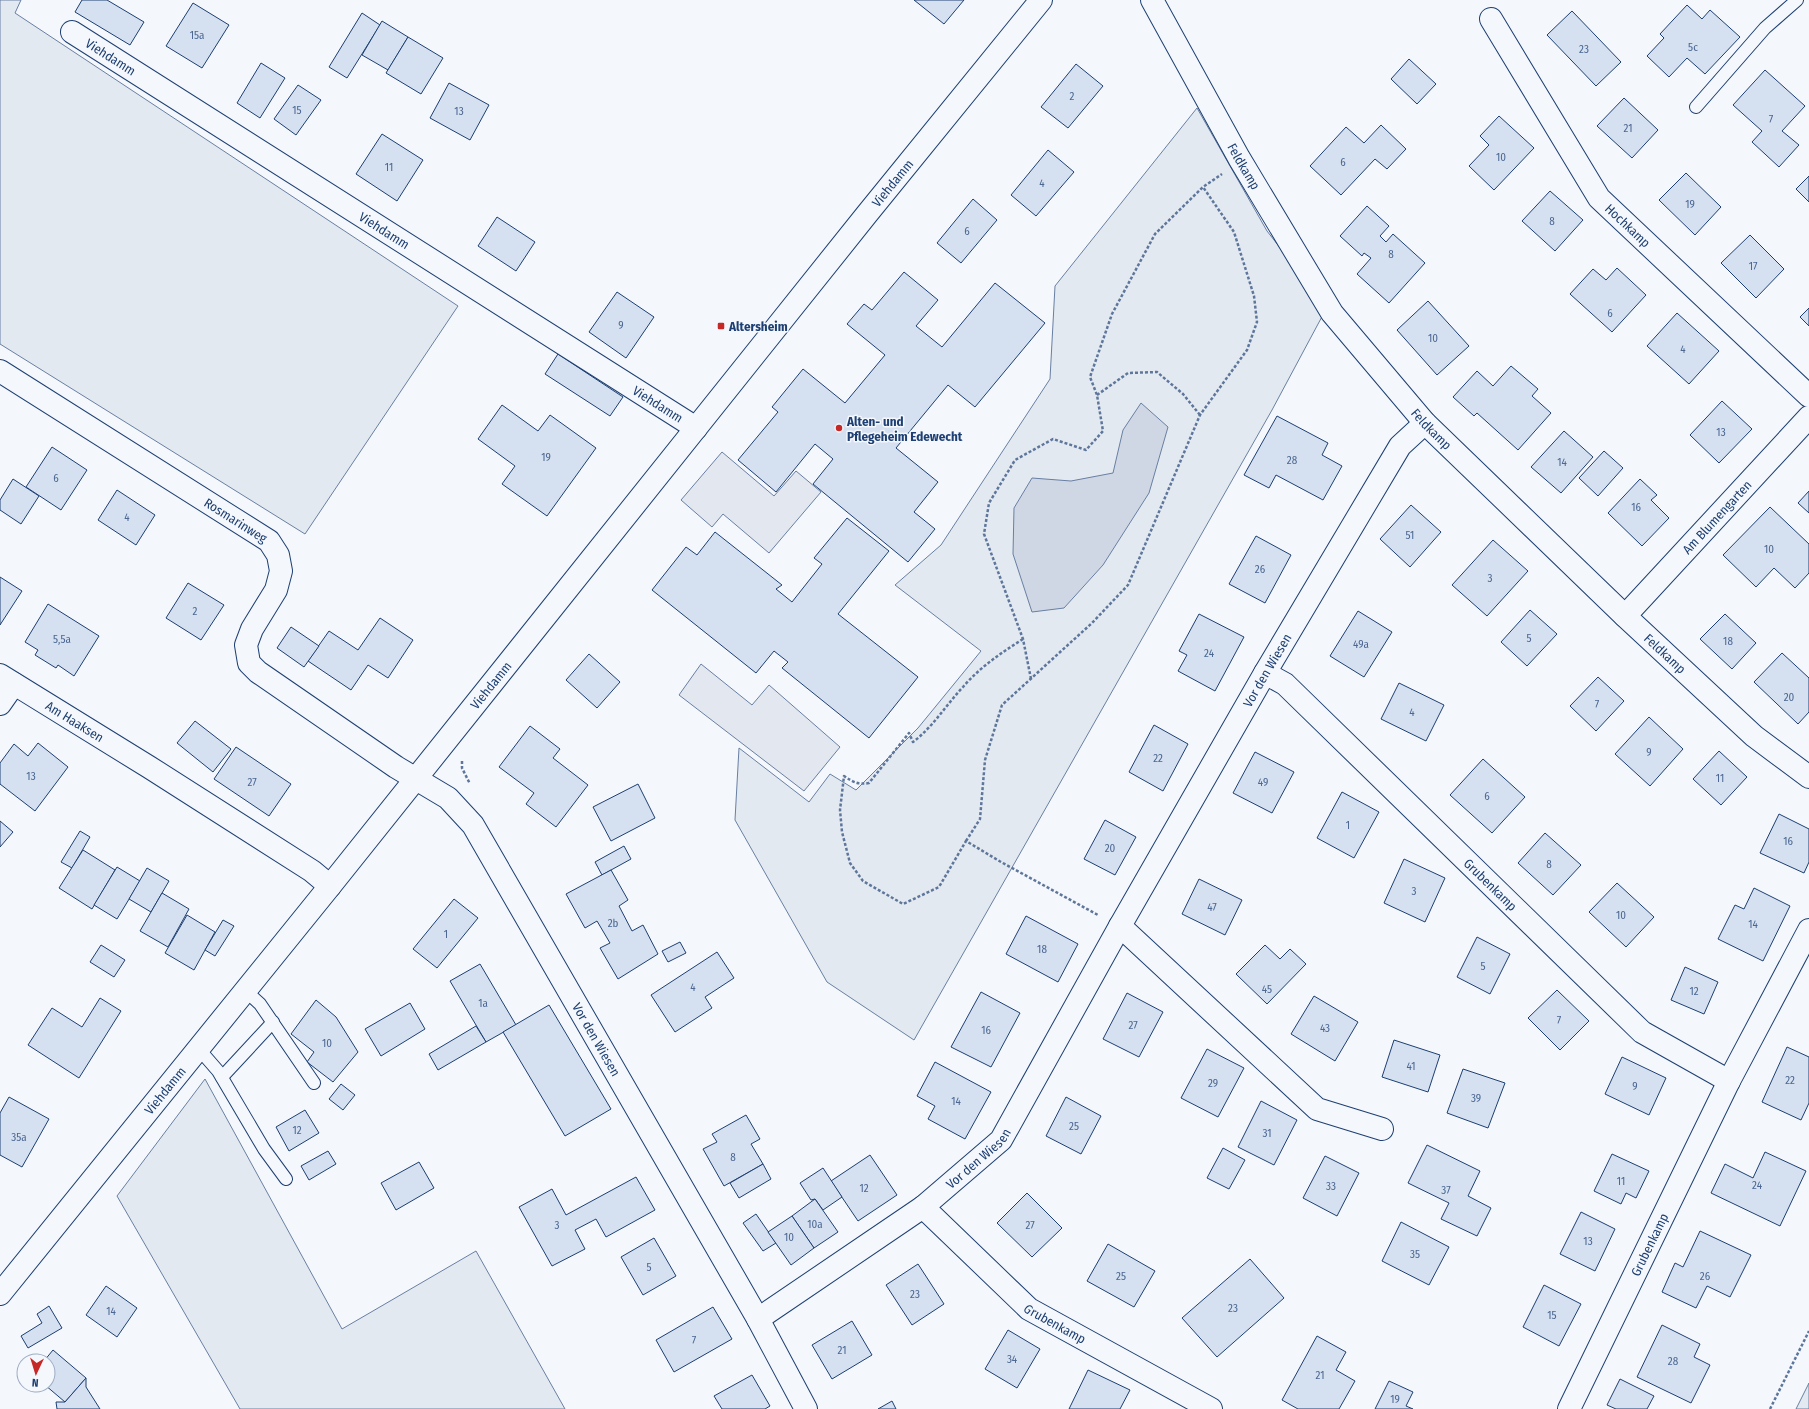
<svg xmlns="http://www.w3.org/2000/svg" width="1809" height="1409" font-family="'Fira Sans Condensed',sans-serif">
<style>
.green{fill:#e3e9f0;stroke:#687fa3}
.parking{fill:#e3e8f0;stroke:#687fa3}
.water{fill:#cfd7e4;stroke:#687fa3}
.building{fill:#d5e0f0;stroke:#1d3f73}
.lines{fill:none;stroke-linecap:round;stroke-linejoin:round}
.lane-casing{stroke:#1d3f73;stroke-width:14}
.street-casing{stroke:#1d3f73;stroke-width:24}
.secondary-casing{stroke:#1d3f73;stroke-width:24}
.path{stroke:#5e769c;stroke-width:2.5;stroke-dasharray:3 2;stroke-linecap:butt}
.lane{stroke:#f4f7fb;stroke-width:12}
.street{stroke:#f4f7fb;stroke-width:22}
.secondary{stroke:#f4f7fb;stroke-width:22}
.poi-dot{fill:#c62828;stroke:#f4f7fb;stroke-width:1.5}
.labels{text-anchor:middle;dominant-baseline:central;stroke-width:3;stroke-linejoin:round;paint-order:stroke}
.number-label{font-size:11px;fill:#4b6792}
.street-label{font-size:13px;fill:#1d3f73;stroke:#f4f7fb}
.poi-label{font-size:13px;font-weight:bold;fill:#1d3f73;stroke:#f4f7fb;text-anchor:start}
</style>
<rect width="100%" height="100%" fill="#f4f7fb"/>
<!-- green -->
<g class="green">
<polygon points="0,0 21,0 15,13 458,306 305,534 0,344"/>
<polygon points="1197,108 1267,231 1313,290 1325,311 1272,410 914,1040 827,982 735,820 739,748 809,802 830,774 856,790 918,728 981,651 895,585 941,545 1050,379 1055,286"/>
<polygon points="205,1079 342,1329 476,1251 565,1409 240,1409 117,1196"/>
<polygon points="1809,1383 1809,1409 1796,1409"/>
</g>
<!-- parking -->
<g class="parking">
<polygon points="722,452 774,496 796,471 821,492 769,553 723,514 712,527 681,500"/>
<polygon points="701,664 752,705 769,685 840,747 804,791 679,695"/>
</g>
<!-- water -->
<polygon class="water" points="1141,403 1168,427 1149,493 1103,565 1064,608 1032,612 1013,554 1014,508 1032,478 1071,481 1113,473 1123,430"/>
<!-- building -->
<g class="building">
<polygon points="82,0 107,0 144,22 130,45 75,12"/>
<polygon points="914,0 964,0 944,24"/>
<polygon points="193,3 229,25 202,68 166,46"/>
<polygon points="1687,5 1702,19 1710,10 1740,37 1705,74 1687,58 1669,77 1647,56 1664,38 1660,34"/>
<polygon points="1572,11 1621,62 1596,86 1547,35"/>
<polygon points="362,13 380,25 347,78 329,67"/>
<polygon points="382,21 408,37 388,70 362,55"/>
<polygon points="408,37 443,58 421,94 386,73"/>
<polygon points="1409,59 1436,84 1417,104 1391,79"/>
<polygon points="261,63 285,78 260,118 237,103"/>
<polygon points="1076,64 1103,86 1068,128 1041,107"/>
<polygon points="1765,70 1805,106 1782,131 1799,145 1779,167 1752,142 1762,131 1733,105"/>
<polygon points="449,83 489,105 470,140 430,118"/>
<polygon points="298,85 321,100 296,135 274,119"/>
<polygon points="1624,98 1658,130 1632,158 1597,126"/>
<polygon points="1499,116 1534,148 1494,190 1469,166 1489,145 1480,136"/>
<polygon points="1381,125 1406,149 1387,169 1375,159 1341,195 1310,166 1346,127 1364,143"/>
<polygon points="382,134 423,160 397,201 356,174"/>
<polygon points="1048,150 1074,172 1036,216 1011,195"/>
<polygon points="1686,173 1721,207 1695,235 1659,200"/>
<polygon points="1809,176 1809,202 1796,189"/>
<polygon points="1550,191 1583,220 1555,251 1522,221"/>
<polygon points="973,199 997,220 961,263 937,243"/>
<polygon points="1367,206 1389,226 1380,236 1386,242 1393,234 1425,263 1389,303 1357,274 1371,258 1364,253 1362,256 1340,236"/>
<polygon points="497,217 535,242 516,271 478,246"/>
<polygon points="1750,235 1784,269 1756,298 1721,263"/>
<polygon points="1617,268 1646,295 1612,332 1570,294 1593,269 1606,280"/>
<polygon points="904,272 938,300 916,326 942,347 995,283 1045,323 975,407 948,385 896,448 938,482 914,512 935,529 908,562 813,484 833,459 815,444 776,492 738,460 778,412 772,407 803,369 845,403 885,355 847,324 864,304 872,310"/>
<polygon points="617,292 654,317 626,358 589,332"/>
<polygon points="1428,301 1469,346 1437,375 1397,330"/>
<polygon points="1809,308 1809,326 1800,317"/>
<polygon points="1677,313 1719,351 1689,384 1647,346"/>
<polygon points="558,354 623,397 610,416 545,374"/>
<polygon points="1511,366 1538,389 1532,396 1551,413 1518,450 1477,413 1474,416 1453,397 1477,371 1493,386"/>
<polygon points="1722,401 1752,429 1719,463 1690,435"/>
<polygon points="502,405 538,431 550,415 596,448 547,516 502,484 515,466 478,439"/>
<polygon points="1277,416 1328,443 1322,455 1342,466 1323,500 1276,475 1269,488 1244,475"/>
<polygon points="1564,431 1593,457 1561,493 1531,467"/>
<polygon points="52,447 87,470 61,510 26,487"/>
<polygon points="1604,451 1623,468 1598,496 1579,478"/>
<polygon points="13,479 39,496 21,524 0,510 0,500"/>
<polygon points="1640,479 1657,495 1651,500 1669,518 1642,546 1608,513"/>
<polygon points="117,490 155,515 136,545 98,520"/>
<polygon points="1809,491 1809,513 1798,503"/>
<polygon points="1411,505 1441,532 1410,567 1380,539"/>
<polygon points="1770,507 1809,544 1809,573 1795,588 1774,568 1756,587 1723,555"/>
<polygon points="847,518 889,551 838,614 918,677 869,738 782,668 788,662 774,651 756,673 652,590 686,547 697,555 715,532 782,585 776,589 792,602 822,564 814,558"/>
<polygon points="1256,536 1291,555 1265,603 1229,584"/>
<polygon points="1493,540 1528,571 1487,616 1452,585"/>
<polygon points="0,577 22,591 0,625"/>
<polygon points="188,583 224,605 201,640 166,618"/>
<polygon points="48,604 99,636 74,676 58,665 56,668 35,655 38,650 25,642"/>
<polygon points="1530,610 1557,634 1527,666 1501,642"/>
<polygon points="1358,611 1392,632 1364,677 1330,656"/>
<polygon points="1199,614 1244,637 1215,691 1178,671 1187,655 1179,651"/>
<polygon points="1725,614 1756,643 1732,669 1700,639"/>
<polygon points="380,618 413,640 388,678 368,665 351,690 308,661 329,631 358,650"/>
<polygon points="291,627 319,646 304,667 277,648"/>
<polygon points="1782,653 1809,678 1809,712 1798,724 1754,682"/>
<polygon points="589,654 620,682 597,708 566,680"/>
<polygon points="1598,677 1624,701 1596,731 1570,706"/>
<polygon points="1399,683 1444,705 1426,741 1381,719"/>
<polygon points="1649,717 1683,749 1650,786 1615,754"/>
<polygon points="195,721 231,749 213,772 177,743"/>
<polygon points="1154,725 1188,744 1163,791 1129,772"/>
<polygon points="530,726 560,749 553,758 588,785 556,827 526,804 534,793 499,767"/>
<polygon points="38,743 68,767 35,811 0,784 0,763 14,744 28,756"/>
<polygon points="236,747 291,784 269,816 214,779"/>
<polygon points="1719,751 1747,777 1721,805 1693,779"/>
<polygon points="1255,752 1294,772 1272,813 1233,793"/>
<polygon points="1483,759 1525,797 1492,833 1450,795"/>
<polygon points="638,784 655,818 611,841 593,807"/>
<polygon points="1342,792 1379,812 1354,858 1317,838"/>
<polygon points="1779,814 1809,829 1809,862 1804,873 1760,853"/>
<polygon points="1105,820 1136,837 1115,875 1084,859"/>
<polygon points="0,821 13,832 0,847"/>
<polygon points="80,831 90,837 72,868 61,862"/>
<polygon points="1545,833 1581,865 1553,895 1518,863"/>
<polygon points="624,846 631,859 602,875 595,862"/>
<polygon points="83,850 115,870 92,909 59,888"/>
<polygon points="1404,859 1445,878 1425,922 1384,903"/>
<polygon points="117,867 140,881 117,919 94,905"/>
<polygon points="147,868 169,881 151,912 129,899"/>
<polygon points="611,870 628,900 619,906 632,931 643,925 658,954 618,979 600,948 610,943 597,921 585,928 566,894"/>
<polygon points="1199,879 1242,900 1225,935 1182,914"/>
<polygon points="1617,883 1654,917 1626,947 1589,912"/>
<polygon points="1754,888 1790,906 1763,961 1718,939 1735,905 1744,909"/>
<polygon points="162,893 189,909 168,947 140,931"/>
<polygon points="454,899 478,918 437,968 413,949"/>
<polygon points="187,915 215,932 194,970 165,953"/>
<polygon points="1026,916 1078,944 1058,982 1006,954"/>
<polygon points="223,920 234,926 215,956 205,950"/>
<polygon points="1477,937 1510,954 1490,994 1457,977"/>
<polygon points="680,942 686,953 668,962 662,951"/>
<polygon points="101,945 125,960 114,977 90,962"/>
<polygon points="1265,945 1280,959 1290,949 1306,964 1267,1004 1236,974"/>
<polygon points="717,952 734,978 705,997 712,1008 675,1032 651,995"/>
<polygon points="480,964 516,1025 486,1042 450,981"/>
<polygon points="1685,967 1718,982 1704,1014 1671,1000"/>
<polygon points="1557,990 1589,1021 1560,1050 1528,1018"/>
<polygon points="981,992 1020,1013 991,1067 951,1047"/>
<polygon points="1127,993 1163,1012 1139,1057 1103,1039"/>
<polygon points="1314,996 1358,1022 1335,1061 1291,1034"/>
<polygon points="100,998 121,1011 79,1078 28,1045 52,1008 82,1027"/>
<polygon points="316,1000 336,1017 358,1052 333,1082 307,1062 314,1052 291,1034"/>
<polygon points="410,1003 425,1029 381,1056 365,1029"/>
<polygon points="549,1005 611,1109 565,1136 503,1032"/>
<polygon points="476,1026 486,1042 438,1070 429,1054"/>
<polygon points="1394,1040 1440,1055 1428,1092 1382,1077"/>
<polygon points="1787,1047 1809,1057 1809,1103 1801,1120 1762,1102"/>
<polygon points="1207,1049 1244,1068 1218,1117 1181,1098"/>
<polygon points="1622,1057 1666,1078 1649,1115 1605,1094"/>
<polygon points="935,1062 991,1092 965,1139 928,1119 935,1106 917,1096"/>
<polygon points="1463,1069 1505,1083 1488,1128 1447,1113"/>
<polygon points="341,1084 355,1095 343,1110 329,1099"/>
<polygon points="9,1097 49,1119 22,1167 0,1155 0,1113"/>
<polygon points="1066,1097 1101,1116 1081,1154 1046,1136"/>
<polygon points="1261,1101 1297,1120 1274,1165 1238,1147"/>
<polygon points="305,1110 319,1133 289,1151 276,1127"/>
<polygon points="746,1115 760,1139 751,1144 763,1164 724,1186 703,1149 717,1142 712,1134"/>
<polygon points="1427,1145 1480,1171 1468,1196 1491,1208 1477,1236 1441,1219 1449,1203 1408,1183"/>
<polygon points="1223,1148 1245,1160 1229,1189 1207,1178"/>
<polygon points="328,1151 336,1164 309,1180 301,1166"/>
<polygon points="1765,1152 1806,1171 1780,1226 1711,1193 1725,1164 1753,1178"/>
<polygon points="1612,1154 1649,1171 1636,1198 1626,1193 1621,1204 1594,1191"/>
<polygon points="870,1155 897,1195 858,1221 831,1181"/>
<polygon points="1325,1156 1359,1173 1337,1216 1303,1198"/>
<polygon points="419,1162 434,1188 396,1210 381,1183"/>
<polygon points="763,1164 771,1179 739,1198 730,1183"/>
<polygon points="823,1168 842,1197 823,1210 815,1199 811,1200 800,1183"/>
<polygon points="636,1177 655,1210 606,1237 596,1219 575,1230 585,1249 552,1266 519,1207 552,1189 566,1215"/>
<polygon points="1027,1193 1062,1228 1032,1257 997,1223"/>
<polygon points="815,1199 838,1232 814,1248 792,1216"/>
<polygon points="1581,1212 1615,1229 1595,1271 1560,1254"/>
<polygon points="756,1214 776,1243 763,1251 743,1223"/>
<polygon points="792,1216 814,1248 791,1265 768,1232"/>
<polygon points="1401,1222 1449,1247 1429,1285 1382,1261"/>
<polygon points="1700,1231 1751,1255 1730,1297 1707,1286 1696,1308 1662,1292 1675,1263 1683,1267"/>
<polygon points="654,1238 676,1276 643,1295 621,1257"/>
<polygon points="1108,1244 1155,1271 1134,1307 1087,1281"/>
<polygon points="1250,1259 1284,1298 1217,1357 1182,1318"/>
<polygon points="918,1264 944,1304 912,1325 886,1285"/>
<polygon points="1544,1285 1581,1304 1559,1346 1523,1327"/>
<polygon points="106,1286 137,1308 117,1337 86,1315"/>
<polygon points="49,1306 62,1328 28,1348 21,1336 42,1323 37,1314"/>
<polygon points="713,1307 732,1339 674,1372 656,1340"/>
<polygon points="852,1321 872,1355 832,1379 812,1345"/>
<polygon points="1662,1325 1700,1344 1694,1357 1710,1365 1691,1403 1637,1377"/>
<polygon points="1008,1330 1040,1349 1017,1388 985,1369"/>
<polygon points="1317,1336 1346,1352 1336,1370 1355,1381 1339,1409 1298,1409 1282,1400"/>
<polygon points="53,1350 86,1378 65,1402 45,1385 48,1385 48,1361 44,1361"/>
<polygon points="1088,1370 1130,1390 1120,1409 1069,1409"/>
<polygon points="752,1375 770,1406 765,1409 722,1409 714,1396"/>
<polygon points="86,1378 86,1387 100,1409 57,1409 56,1402 65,1402"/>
<polygon points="1620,1379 1654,1396 1647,1409 1616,1409 1607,1405"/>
<polygon points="1389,1381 1413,1392 1406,1406 1413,1409 1375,1409"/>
<polygon points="892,1401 896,1409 878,1409"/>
</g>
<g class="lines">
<defs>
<g id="lane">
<polyline points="1696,107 1765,28 1797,0"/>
<polyline points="246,991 260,1004 314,1083"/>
<polyline points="198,1048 218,1071 264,1149 286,1179"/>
<polyline points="222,1077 273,1022"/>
</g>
<g id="street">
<path id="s1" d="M1152,0L1239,158L1332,313L1425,423L1625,616L1754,736L1809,777"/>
<path id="s2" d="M1491,19L1599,198L1809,396"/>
<path id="s3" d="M72,32L696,428"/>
<path id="s4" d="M0,371L269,541L278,555L281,571L276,590L252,629L246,645L249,663L258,672L396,767L448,798L473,825L758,1319L923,1207L1001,1140L1120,926L1265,673L1400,446L1425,423"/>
<path id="s5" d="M1625,616L1809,417"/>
<path id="s6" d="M1265,673L1285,684L1642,1032L1729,1081"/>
<path id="s7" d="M0,675L149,767L312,871L330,886"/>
<polyline points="0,704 14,684"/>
<polyline points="1120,926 1317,1109 1382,1129"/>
<path id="s8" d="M923,1207L1029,1309L1211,1409"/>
<polyline points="758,1319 806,1409"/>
<path id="s9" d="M1569,1409L1729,1081L1809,930"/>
</g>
<g id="secondary">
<path id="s10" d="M0,1294L330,886L867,214L1041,0"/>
</g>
</defs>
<!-- lane casing -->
<use href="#lane" class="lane-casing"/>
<!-- street casing -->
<use href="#street" class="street-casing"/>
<!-- secondary casing -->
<use href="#secondary" class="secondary-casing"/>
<!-- path -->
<g class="path">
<polyline points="1097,395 1128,373 1157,372 1183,394 1200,415"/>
<path d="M1023,639C1001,653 980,667 963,687C946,705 933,727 913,742L909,733L869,783C858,785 853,782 844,776L840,810L842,832L850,863L863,881L903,904L939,887L966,841L1001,862L1098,915"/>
<polyline points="1031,679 1023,639 984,534 989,503 1015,460 1053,439 1086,450 1103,431 1097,395 1090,377 1112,314 1155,234 1203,187 1222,174"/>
<polyline points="462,761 462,768 470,784"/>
<polyline points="966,841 980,819 985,760 1002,705 1092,623 1128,585 1200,415 1247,350 1257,322 1254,296 1234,232 1203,187"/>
<polyline points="1770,1409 1809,1331"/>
</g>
<!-- lane -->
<use href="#lane" class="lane"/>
<!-- street -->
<use href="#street" class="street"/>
<!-- secondary -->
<use href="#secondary" class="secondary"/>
</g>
<!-- markers -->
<g class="poi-dot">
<rect x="717" y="322" width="8" height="8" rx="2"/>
<circle cx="839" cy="428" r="4"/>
</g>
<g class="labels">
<!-- number labels -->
<g class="number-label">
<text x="197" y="35">15a</text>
<text x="1693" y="47">5c</text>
<text x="1584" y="49">23</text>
<text x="1072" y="96">2</text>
<text x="297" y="110">15</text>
<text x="459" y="111">13</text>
<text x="1771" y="119">7</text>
<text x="1628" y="128">21</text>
<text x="1501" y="157">10</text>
<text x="1343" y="162">6</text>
<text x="389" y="167">11</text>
<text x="1042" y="183">4</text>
<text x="1690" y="204">19</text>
<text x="1552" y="221">8</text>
<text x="967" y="231">6</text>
<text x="1391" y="254">8</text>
<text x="1753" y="266">17</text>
<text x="1610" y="313">6</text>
<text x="621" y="325">9</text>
<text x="1433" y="338">10</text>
<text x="1683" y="349">4</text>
<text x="1721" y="432">13</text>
<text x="546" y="457">19</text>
<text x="1292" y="460">28</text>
<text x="1562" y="462">14</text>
<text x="56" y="478">6</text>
<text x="1636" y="507">16</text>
<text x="127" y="517">4</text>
<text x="1410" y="535">51</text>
<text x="1769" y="549">10</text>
<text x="1260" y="569">26</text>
<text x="1490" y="578">3</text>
<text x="195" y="611">2</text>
<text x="1529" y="638">5</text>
<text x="62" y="639">5,5a</text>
<text x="1728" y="641">18</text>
<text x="1361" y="644">49a</text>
<text x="1209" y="653">24</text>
<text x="1789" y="697">20</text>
<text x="1597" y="704">7</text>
<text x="1412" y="712">4</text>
<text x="1649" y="752">9</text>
<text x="1158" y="758">22</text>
<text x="31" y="776">13</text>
<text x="1720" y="778">11</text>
<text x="252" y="782">27</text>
<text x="1263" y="782">49</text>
<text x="1487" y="796">6</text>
<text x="1348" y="825">1</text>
<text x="1788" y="841">16</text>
<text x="1110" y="848">20</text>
<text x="1549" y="864">8</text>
<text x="1414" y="891">3</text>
<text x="1212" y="907">47</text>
<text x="1621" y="915">10</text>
<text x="613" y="923">2b</text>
<text x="1753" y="924">14</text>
<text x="446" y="934">1</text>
<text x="1042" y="949">18</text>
<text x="1483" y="966">5</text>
<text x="693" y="987">4</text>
<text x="1267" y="989">45</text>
<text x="1694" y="991">12</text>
<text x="483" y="1003">1a</text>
<text x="1559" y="1020">7</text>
<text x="1133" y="1025">27</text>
<text x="1325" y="1028">43</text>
<text x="986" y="1030">16</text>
<text x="327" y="1043">10</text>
<text x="1411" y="1066">41</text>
<text x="1790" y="1080">22</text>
<text x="1213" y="1083">29</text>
<text x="1635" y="1086">9</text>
<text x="1476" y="1098">39</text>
<text x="956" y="1101">14</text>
<text x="1074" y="1126">25</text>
<text x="297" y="1130">12</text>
<text x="1267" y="1133">31</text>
<text x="19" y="1137">35a</text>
<text x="733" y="1157">8</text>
<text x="1621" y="1181">11</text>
<text x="1757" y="1185">24</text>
<text x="1331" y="1186">33</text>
<text x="864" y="1188">12</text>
<text x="1446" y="1190">37</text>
<text x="815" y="1224">10a</text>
<text x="557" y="1225">3</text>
<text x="1030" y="1225">27</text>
<text x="789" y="1237">10</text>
<text x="1588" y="1241">13</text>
<text x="1415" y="1254">35</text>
<text x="649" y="1267">5</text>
<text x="1121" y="1276">25</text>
<text x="1705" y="1276">26</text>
<text x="915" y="1294">23</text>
<text x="1233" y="1308">23</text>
<text x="111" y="1311">14</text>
<text x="1552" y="1315">15</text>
<text x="694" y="1340">7</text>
<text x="842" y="1350">21</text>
<text x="1012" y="1359">34</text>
<text x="1673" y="1361">28</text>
<text x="1320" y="1375">21</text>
<text x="1395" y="1399">19</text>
</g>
<!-- street labels -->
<g class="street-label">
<text stroke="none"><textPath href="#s3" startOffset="46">Viehdamm</textPath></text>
<text stroke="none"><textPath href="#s1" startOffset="190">Feldkamp</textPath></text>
<text stroke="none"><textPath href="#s10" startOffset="1425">Viehdamm</textPath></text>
<text stroke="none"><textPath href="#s2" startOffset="249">Hochkamp</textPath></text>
<text stroke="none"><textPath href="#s3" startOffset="370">Viehdamm</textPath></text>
<text stroke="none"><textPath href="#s3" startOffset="694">Viehdamm</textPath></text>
<text stroke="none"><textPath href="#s1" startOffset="514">Feldkamp</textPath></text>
<text stroke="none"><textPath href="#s5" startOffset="135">Am Blumengarten</textPath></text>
<text stroke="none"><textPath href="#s4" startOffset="279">Rosmarinweg</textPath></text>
<text stroke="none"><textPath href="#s1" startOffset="838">Feldkamp</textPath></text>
<text stroke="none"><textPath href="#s4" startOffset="2142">Vor den Wiesen</textPath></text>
<text stroke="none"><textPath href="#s10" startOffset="782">Viehdamm</textPath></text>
<text stroke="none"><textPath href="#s7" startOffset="88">Am Haaksen</textPath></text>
<text stroke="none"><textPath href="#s6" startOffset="310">Grubenkamp</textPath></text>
<text stroke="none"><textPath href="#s4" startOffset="977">Vor den Wiesen</textPath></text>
<text stroke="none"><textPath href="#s10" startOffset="262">Viehdamm</textPath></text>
<text stroke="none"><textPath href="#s4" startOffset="1573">Vor den Wiesen</textPath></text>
<text stroke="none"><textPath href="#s9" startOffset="183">Grubenkamp</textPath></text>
<text stroke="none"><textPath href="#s8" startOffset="177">Grubenkamp</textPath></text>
</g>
<!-- poi labels -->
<g class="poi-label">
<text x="729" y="326">Altersheim</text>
<text x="847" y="421">Alten- und<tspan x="847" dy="15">Pflegeheim Edewecht</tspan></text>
</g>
</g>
<!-- north arrow -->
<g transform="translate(36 1373) rotate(184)"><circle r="19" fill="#f4f7fb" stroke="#9eadc5"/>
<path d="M0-3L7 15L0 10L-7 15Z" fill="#c62828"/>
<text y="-6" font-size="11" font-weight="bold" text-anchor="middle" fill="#1d3f73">N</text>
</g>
</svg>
